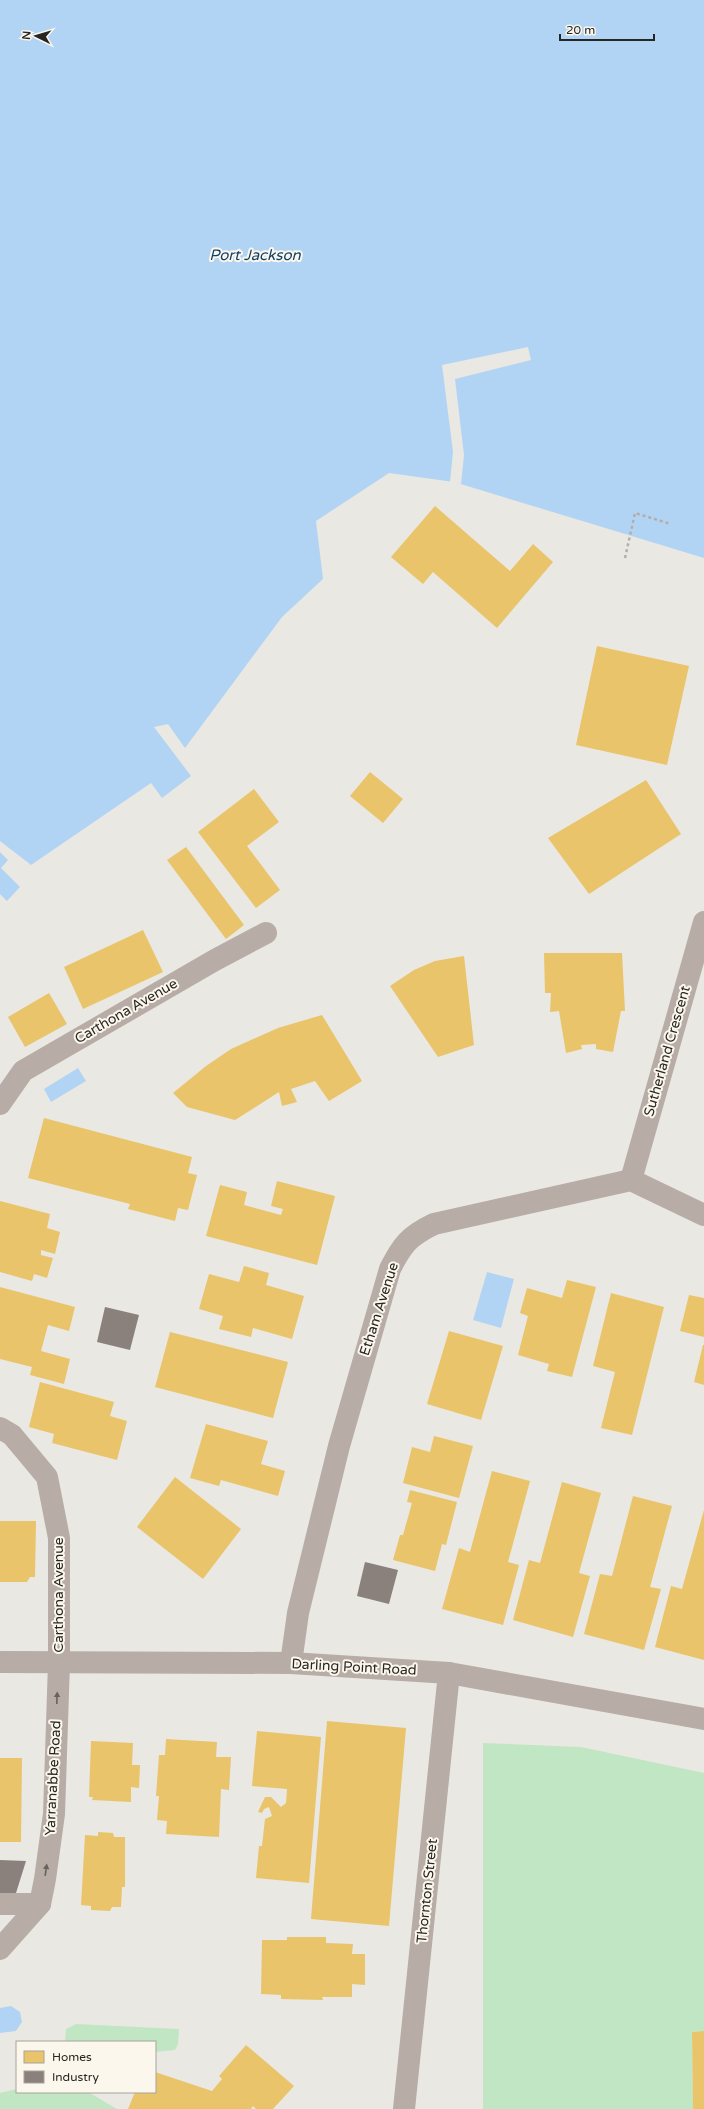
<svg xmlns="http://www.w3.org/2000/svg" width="704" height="2109" font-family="'Varela Round',sans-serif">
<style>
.green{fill:#c1e6c3}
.water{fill:#b2d4f4}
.pier{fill:#eae8e2}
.homes{fill:#e9c46a}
.industry{fill:#8a817c}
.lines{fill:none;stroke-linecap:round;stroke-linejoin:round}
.path{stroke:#b4ada9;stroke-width:2.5;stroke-dasharray:3 3;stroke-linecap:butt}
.minor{stroke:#b7aca6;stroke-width:22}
.oneway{fill:#68625e}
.labels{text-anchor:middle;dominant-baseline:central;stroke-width:4;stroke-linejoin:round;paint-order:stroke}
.street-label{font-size:14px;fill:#282623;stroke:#fbf7ed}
.water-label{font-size:15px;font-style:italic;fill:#133f66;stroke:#fbf7ed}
</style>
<rect width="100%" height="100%" fill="#eae8e2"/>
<!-- green -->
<g class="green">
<polygon points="483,1743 581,1747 704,1773 704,2031 692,2032 693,2109 483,2109"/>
<polygon points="76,2024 179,2029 178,2044 175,2050 155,2052 155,2042 65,2042 66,2029"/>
<polygon points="17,2089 17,2092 88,2092 117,2109 0,2109 0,2093"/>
</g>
<!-- water -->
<g class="water">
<polygon points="0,0 704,0 704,558 454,482 389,473 316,521 323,579 282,617 185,748 168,724 154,727 191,776 162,798 151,783 31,865 0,841"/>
<polygon points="0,852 8,860 1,868 20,887 7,901 0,894"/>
<polygon points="78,1068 86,1081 51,1102 44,1089"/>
<polygon points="487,1272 514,1279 501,1328 473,1320"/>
<polygon points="11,2006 20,2012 22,2022 16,2031 0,2033 0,2008"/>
</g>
<!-- pier -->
<polygon class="pier" points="528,347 531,360 455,379 464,455 461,484 450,482 453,452 442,365"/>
<!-- homes -->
<g class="homes">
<polygon points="435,506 510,571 533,544 553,562 497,628 433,572 423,584 391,557"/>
<polygon points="597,646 689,666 667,765 576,745"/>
<polygon points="370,772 403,799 383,823 350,796"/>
<polygon points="646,780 681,834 589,894 548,838"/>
<polygon points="254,789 279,822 247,846 280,890 256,908 198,832"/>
<polygon points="186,847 244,925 226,939 167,860"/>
<polygon points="143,930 163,972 83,1009 64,967"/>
<polygon points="544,953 622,953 625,1011 621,1011 613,1052 596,1049 596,1044 581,1045 582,1049 566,1053 559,1011 550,1012 551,993 545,993"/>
<polygon points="464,956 474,1045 438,1057 390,986 414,970 435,961"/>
<polygon points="49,993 67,1024 25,1047 8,1017"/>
<polygon points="322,1015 362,1081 329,1101 315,1081 291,1089 297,1102 282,1106 279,1092 235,1120 187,1107 173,1093 206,1066 231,1049 278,1028"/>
<polygon points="44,1118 192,1157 188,1173 197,1175 188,1210 178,1208 175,1221 128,1209 130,1204 28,1178"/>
<polygon points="277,1181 335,1196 317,1265 206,1236 220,1185 247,1192 244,1205 281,1215 283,1209 271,1206"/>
<polygon points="0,1201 50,1214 47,1228 60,1232 55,1254 41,1250 41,1255 53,1258 47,1278 34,1274 32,1281 0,1272"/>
<polygon points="244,1266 269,1273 266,1285 304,1296 292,1339 253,1328 251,1337 219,1329 223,1316 199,1309 209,1274 239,1282"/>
<polygon points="567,1280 596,1287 572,1377 547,1371 549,1364 518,1355 528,1316 520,1313 527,1288 562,1298"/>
<polygon points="0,1287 75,1307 69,1331 48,1325 41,1351 70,1359 64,1384 30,1375 32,1367 0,1359"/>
<polygon points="611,1293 664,1307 632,1435 601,1428 615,1372 593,1366"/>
<polygon points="689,1295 704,1298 704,1337 680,1331"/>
<polygon points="449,1331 503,1346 481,1420 427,1404"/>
<polygon points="170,1332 288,1362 273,1418 155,1387"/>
<polygon points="703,1345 704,1345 704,1385 694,1382"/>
<polygon points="40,1382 114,1402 110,1416 127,1421 117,1460 52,1443 54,1434 29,1427"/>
<polygon points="206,1424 268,1441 261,1464 285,1471 278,1496 221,1480 219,1486 190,1478"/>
<polygon points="434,1436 473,1446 459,1498 403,1483 412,1447 430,1452"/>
<polygon points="492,1471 530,1481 508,1562 519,1565 503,1625 442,1609 459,1548 470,1552"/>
<polygon points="175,1477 241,1529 203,1579 137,1527"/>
<polygon points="562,1482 601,1493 579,1573 590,1576 573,1637 513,1620 529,1560 540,1563"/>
<polygon points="410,1490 457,1502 446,1545 442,1544 435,1571 393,1560 400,1535 403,1535 412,1503 407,1502"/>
<polygon points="633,1496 672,1506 650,1587 661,1589 644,1650 584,1634 600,1574 612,1576"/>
<polygon points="704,1510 704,1660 655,1647 671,1586 682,1589"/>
<polygon points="0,1521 36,1521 35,1577 30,1577 27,1582 0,1582"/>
<polygon points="327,1721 406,1728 389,1926 311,1919"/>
<polygon points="257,1731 321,1737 309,1883 256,1878 259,1846 262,1846 265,1819 272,1816 269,1807 264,1809 262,1813 258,1812 265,1797 271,1797 281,1807 286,1803 287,1789 252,1786"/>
<polygon points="166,1739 217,1742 216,1757 231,1757 229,1790 221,1789 219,1837 166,1834 167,1821 157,1820 159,1796 156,1796 159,1755 165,1755"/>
<polygon points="91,1741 133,1743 132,1765 140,1765 139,1788 131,1787 131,1802 92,1800 93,1797 89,1797"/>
<polygon points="0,1758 22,1758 21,1842 0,1842"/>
<polygon points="98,1832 113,1833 114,1837 125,1837 125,1887 122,1887 121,1907 112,1907 110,1911 91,1910 91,1906 81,1905 85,1835 98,1836"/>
<polygon points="287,1937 326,1937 326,1943 353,1944 352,1954 365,1954 365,1985 352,1984 352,1997 322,1997 323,2000 281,1999 281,1995 261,1994 262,1940 287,1940"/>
<polygon points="704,2031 704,2109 693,2109 692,2032"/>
<polygon points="246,2045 294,2086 273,2109 256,2109 253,2106 251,2109 128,2109 135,2092 155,2092 155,2072 212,2091 222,2079 219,2076"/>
</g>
<!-- industry -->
<g class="industry">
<polygon points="105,1307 139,1315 130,1350 97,1342"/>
<polygon points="365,1562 398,1570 389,1604 357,1596"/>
<polygon points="0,1860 26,1861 16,1893 0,1893"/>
</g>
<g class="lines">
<!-- path -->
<polyline class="path" points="625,558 635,513 671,524"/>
<!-- minor -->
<g class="minor">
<polyline points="0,1104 23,1071 215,960 266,933"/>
<polyline points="631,1180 704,922"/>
<polyline points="0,1428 12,1435 47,1477 59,1538 59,1663 54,1814 45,1879 40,1904 0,1949"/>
<polyline points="0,1662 291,1663 449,1673 704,1719"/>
<path d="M291,1663L298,1613L339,1446L390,1269C402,1245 409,1236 434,1224L631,1180L704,1215"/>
<polyline points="0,1904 40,1904"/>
<polyline points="404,2109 449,1673"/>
</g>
</g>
<!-- one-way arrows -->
<defs><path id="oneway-solid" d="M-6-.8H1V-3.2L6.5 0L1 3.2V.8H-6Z"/></defs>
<g class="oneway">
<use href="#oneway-solid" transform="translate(57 1698) rotate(-88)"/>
<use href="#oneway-solid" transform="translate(46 1870) rotate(-82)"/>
</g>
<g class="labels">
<!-- street labels -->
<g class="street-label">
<text transform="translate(126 1011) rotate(-30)">Carthona Avenue</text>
<text transform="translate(667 1051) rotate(-74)">Sutherland Crescent</text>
<text transform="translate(379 1309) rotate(-72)">Etham Avenue</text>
<text transform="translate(58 1595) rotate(-90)">Carthona Avenue</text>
<text transform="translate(354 1667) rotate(3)">Darling Point Road</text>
<text transform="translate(53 1778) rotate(-87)">Yarranabbe Road</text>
<text transform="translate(427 1891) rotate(-84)">Thornton Street</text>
</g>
<!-- water labels -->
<g class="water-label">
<text x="255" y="255">Port Jackson</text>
</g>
</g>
<!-- legend -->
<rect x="16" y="2041" width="140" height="52" fill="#fbf7ed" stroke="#a7a39c"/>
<rect x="24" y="2051" width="20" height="12" fill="#e9c46a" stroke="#a7a39c"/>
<text x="52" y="2061" font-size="12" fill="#282623">Homes</text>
<rect x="24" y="2071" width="20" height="12" fill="#8a817c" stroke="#a7a39c"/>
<text x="52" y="2081" font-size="12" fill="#282623">Industry</text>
<!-- north arrow -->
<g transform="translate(36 36) rotate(275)" stroke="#fbf7ed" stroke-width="3" paint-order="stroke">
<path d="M0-3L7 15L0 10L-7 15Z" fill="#282623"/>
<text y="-6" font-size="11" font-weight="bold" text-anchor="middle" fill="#282623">N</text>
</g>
<!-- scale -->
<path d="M560 34v6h94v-6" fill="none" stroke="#282623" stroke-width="2"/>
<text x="566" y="34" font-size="12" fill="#282623" stroke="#fbf7ed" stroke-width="3" paint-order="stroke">20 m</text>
</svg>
